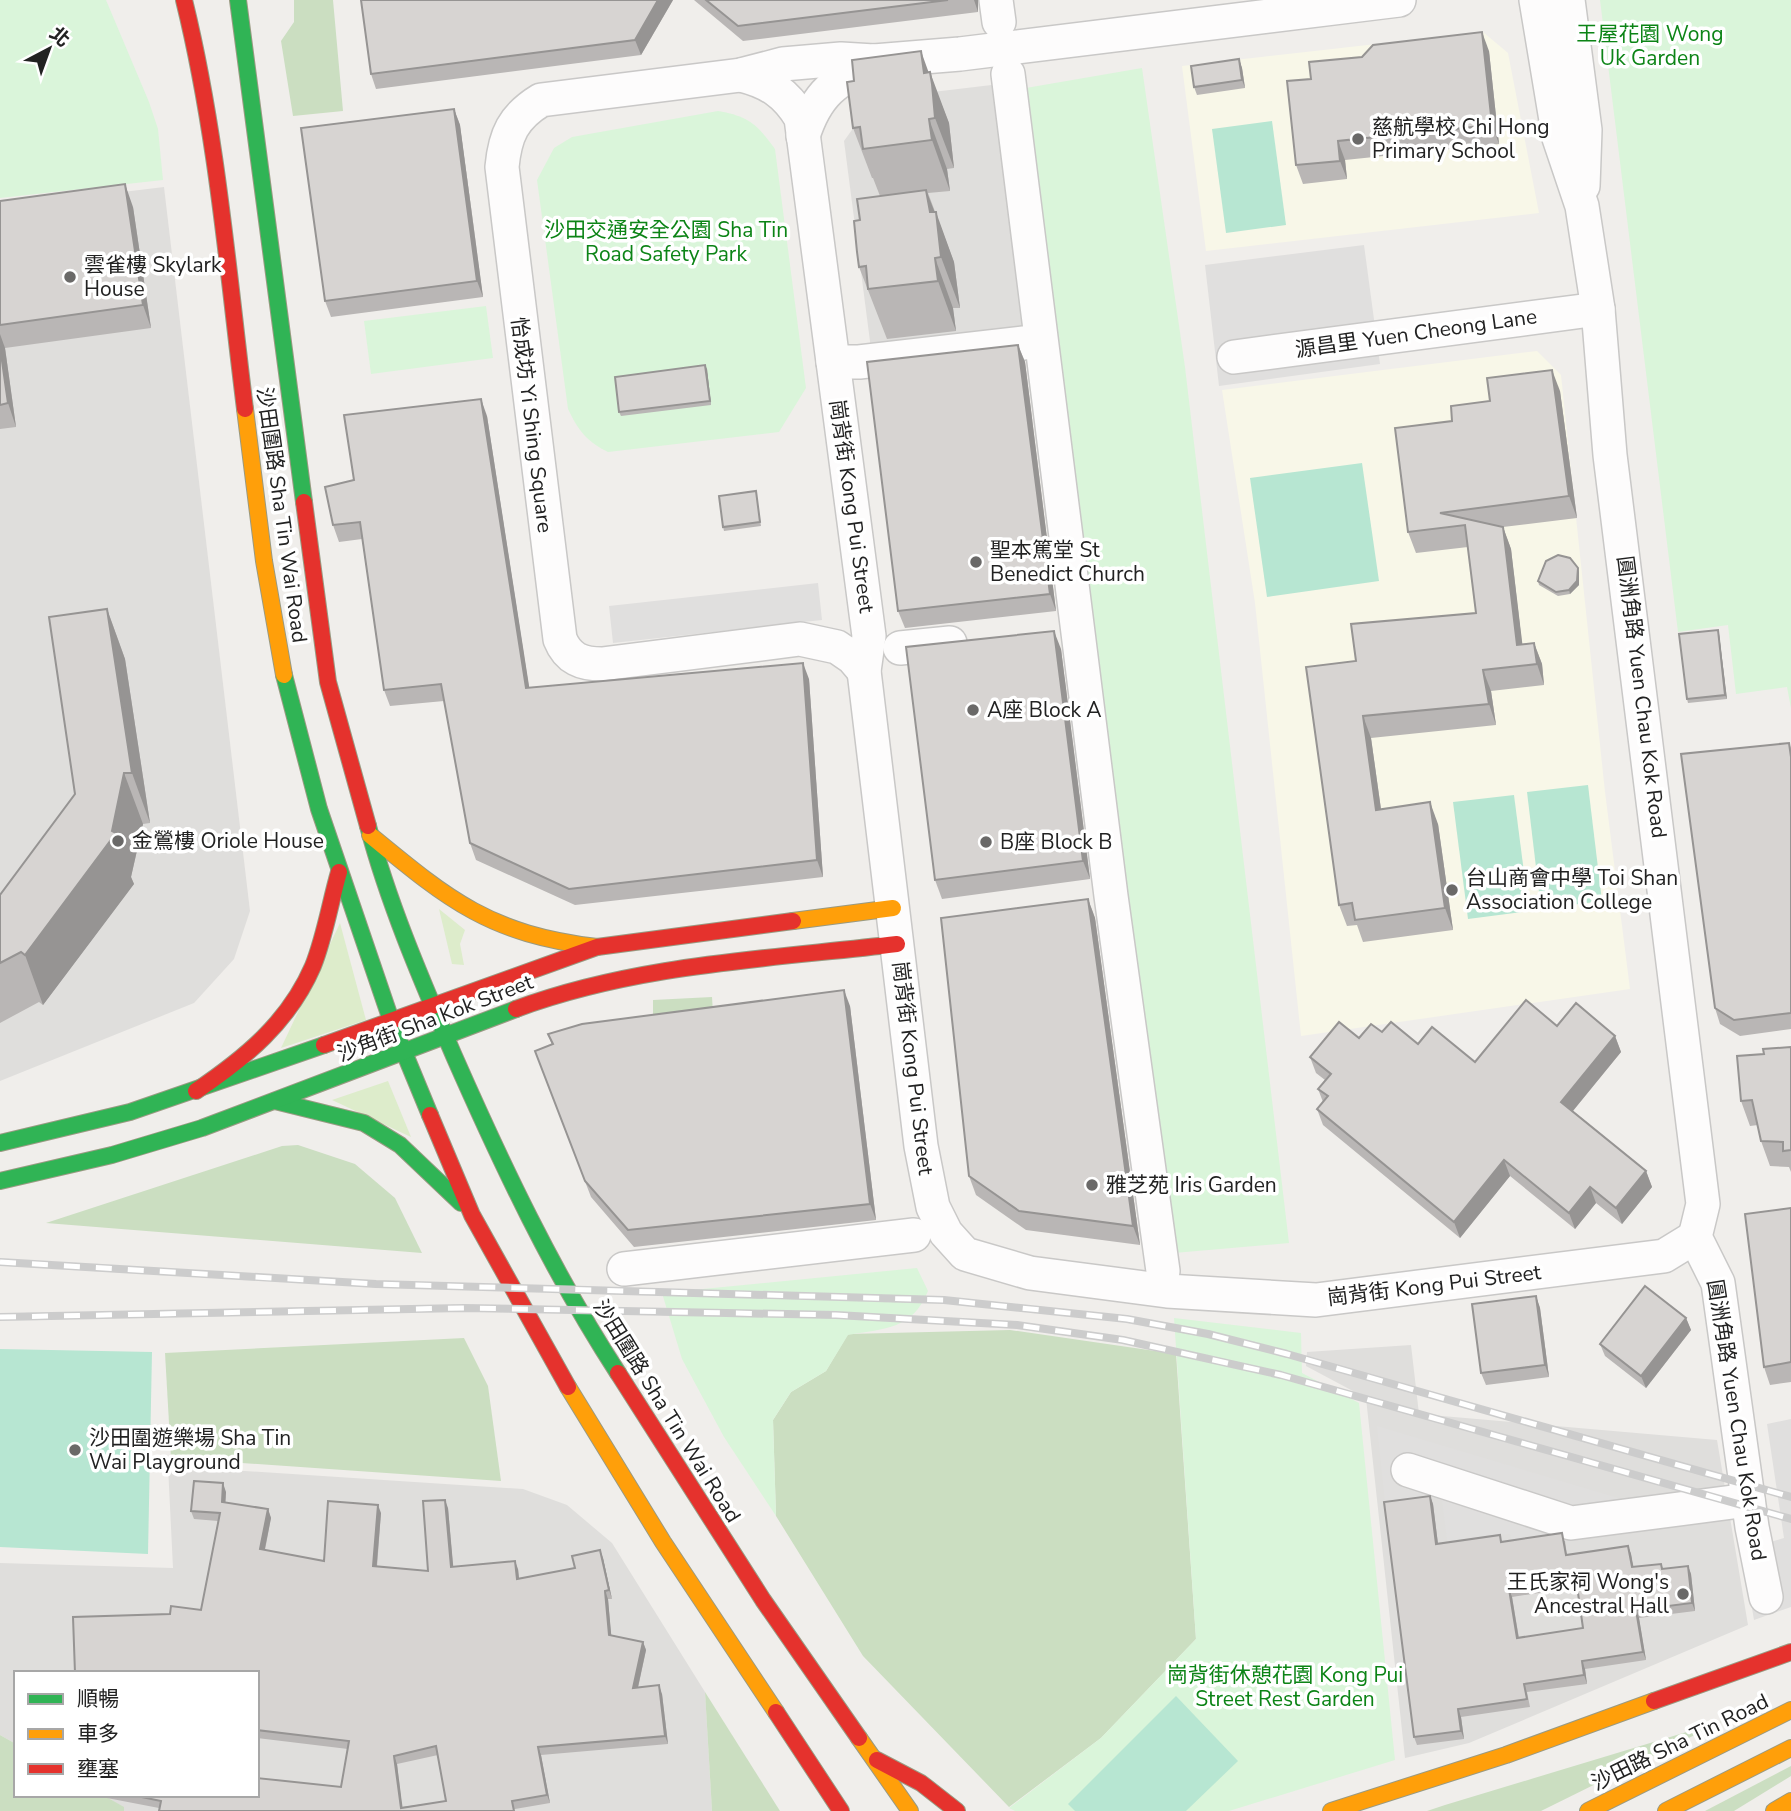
<svg xmlns="http://www.w3.org/2000/svg" width="1791" height="1811" font-family="'Nunito Sans','Noto Sans TC',sans-serif">
<style>
.residential{fill:#dfdedc}
.education{fill:#f8f7e8}
.grass{fill:#ddeccb}
.forest{fill:#cbdec1}
.park{fill:#daf5da}
.pitch{fill:#b7e6d2}
.parking{fill:#e0dfde}
.lines{fill:none;stroke-linecap:round;stroke-linejoin:round}
.street-casing{stroke:#c9c8c7;stroke-width:36}
.fast-casing{stroke:#999a82;stroke-width:18}
.slow-casing{stroke:#999a82;stroke-width:18}
.jam-casing{stroke:#999a82;stroke-width:18}
.street{stroke:#fdfcfc;stroke-width:33}
.fast{stroke:#30b455;stroke-width:16}
.slow{stroke:#ff9f0a;stroke-width:16}
.jam{stroke:#e5322d;stroke-width:16}
.rail-casing{stroke:#ccc;stroke-width:8}
.rail{stroke:#fff;stroke-width:5;stroke-dasharray:16;stroke-linecap:butt}
.wall{fill:#b9b6b5;fill-rule:evenodd}
.shaded-wall{fill:#969493}
.building{fill:#d7d4d2;stroke:#969493;stroke-width:2;fill-rule:evenodd}
.poi-dot{fill:#6a6968;stroke:#fff;stroke-width:2.5}
.labels{text-anchor:middle;dominant-baseline:central;stroke-width:7;stroke-linejoin:round;paint-order:stroke}
.park-label{font-size:21px;fill:#0c8416;stroke:#fff}
.poi-label{font-size:21px;fill:#222;stroke:#fff;text-anchor:start}
.street-label{font-size:21px;fill:#222;stroke:#fff}
</style>
<rect width="100%" height="100%" fill="#f0eeeb"/>
<!-- residential -->
<g class="residential">
<polygon points="1000,84 1031,329 871,349 844,141 874,99"/>
<polygon points="164,187 250,911 234,959 194,1003 0,1081 0,207"/>
<polygon points="1411,1345 1419,1414 1717,1440 1748,1625 1469,1743 1405,1758 1366,1398 1306,1366 1307,1352"/>
<polygon points="168,1466 523,1489 567,1505 612,1543 705,1692 712,1811 124,1811 123,1807 103,1795 257,1795 257,1673 16,1673 16,1744 0,1735 0,1563 173,1568"/>
</g>
<!-- education -->
<g class="education">
<polygon points="1483,32 1508,53 1539,213 1206,251 1182,66"/>
<polygon points="1537,351 1561,375 1605,792 1630,989 1301,1036 1255,603 1222,390"/>
</g>
<!-- grass -->
<g class="grass">
<polygon points="439,909 465,930 460,944 464,965 452,964"/>
<polygon points="340,923 366,1020 281,1048"/>
<polygon points="388,1081 411,1137 332,1100"/>
</g>
<!-- forest -->
<g class="forest">
<polygon points="294,0 333,0 343,111 293,116 281,41 294,22"/>
<polygon points="712,997 713,1013 653,1015 653,1000"/>
<polygon points="298,1145 355,1164 395,1198 422,1253 46,1223 282,1146"/>
<polygon points="1010,1330 1176,1354 1196,1639 1101,1738 1009,1807 863,1656 776,1516 773,1420 791,1392 826,1371 848,1334"/>
<polygon points="464,1338 488,1386 501,1481 171,1458 165,1353"/>
<polygon points="705,1692 780,1811 712,1811"/>
<polygon points="1723,1721 1541,1811 1427,1811 1445,1805"/>
<polygon points="0,1735 16,1744 16,1795 103,1795 124,1807 124,1811 0,1811"/>
<polygon points="1791,1766 1791,1776 1734,1811 1705,1811"/>
</g>
<!-- park -->
<g class="park">
<polygon points="0,0 106,0 149,102 158,129 163,180 0,198"/>
<polygon points="1600,0 1791,0 1791,708 1787,687 1736,694 1728,625 1678,632"/>
<polygon points="1142,68 1185,367 1289,1243 1174,1253 1020,89"/>
<path d="M718,111C748,116 757,124 775,149L806,388L779,432L608,452C587,442 578,430 568,409L537,180L554,148L572,137Z"/>
<polygon points="486,306 493,358 371,374 364,321"/>
<path d="M917,1268L928,1291C912,1330 886,1328 848,1335L826,1371L791,1392L773,1420L776,1516L724,1437L682,1359L662,1293Z"/>
<polygon points="1174,1318 1301,1333 1302,1373 1359,1403 1395,1760 1229,1811 1015,1811 1009,1808 1101,1738 1196,1639"/>
</g>
<!-- pitch -->
<g class="pitch">
<polygon points="1272,121 1286,225 1226,233 1212,129"/>
<polygon points="1362,463 1379,581 1267,597 1250,478"/>
<polygon points="1588,785 1602,901 1541,909 1527,792"/>
<polygon points="1514,795 1529,911 1468,919 1453,802"/>
<polygon points="0,1349 152,1352 148,1554 0,1547"/>
<polygon points="1176,1696 1238,1761 1186,1811 1075,1811 1068,1804"/>
</g>
<!-- parking -->
<g class="parking">
<polygon points="1364,245 1380,364 1219,386 1205,265"/>
<polygon points="818,583 822,620 613,643 609,606"/>
<polygon points="1791,1419 1791,1607 1754,1620 1742,1550 1784,1538 1767,1424"/>
<polygon points="1377,1426 1645,1506 1649,1524 1512,1543 1510,1534 1447,1541 1441,1493 1385,1502"/>
</g>
<g class="lines">
<defs>
<g id="street">
<polyline points="996,0 999,22"/>
<polyline points="1536,0 1559,138 1582,206 1598,309 1610,455 1703,1204 1695,1237 1718,1283 1752,1527 1766,1597"/>
<polyline points="1568,0 1585,130 1583,186"/>
<polyline points="1008,74 1111,896 1163,1271"/>
<path d="M741,75C769,82 786,93 801,118L869,636L864,671L921,1146L933,1207L946,1233L965,1254L1030,1273L1167,1291L1316,1300L1664,1256L1695,1237"/>
<path d="M803,136C817,92 835,82 874,61"/>
<polyline points="1234,357 1598,309"/>
<polyline points="833,362 859,362 1040,341"/>
<polyline points="900,648 950,643"/>
<path d="M864,671L853,658L837,647L800,639L602,664C582,664 568,659 560,639L502,167C505,135 513,117 541,100L741,75L783,64L841,59L874,61L960,54L1399,0"/>
<polyline points="624,1269 914,1235"/>
<polyline points="1408,1470 1571,1523 1748,1500"/>
</g>
<g id="fast">
<polyline points="238,0 304,502"/>
<polyline points="284,675 319,809 392,1023 430,1115"/>
<path d="M368,826C389,905 422,981 454,1056C502,1165 553,1273 618,1373"/>
<polyline points="275,1101 364,1123 400,1145 461,1203"/>
<polyline points="0,1143 130,1112 324,1045"/>
<polyline points="0,1181 112,1155 202,1128 516,1009"/>
</g>
<g id="slow">
<polyline points="245,409 264,561 284,675"/>
<path d="M370,835C450,901 490,934 597,947"/>
<polyline points="793,921 893,908"/>
<polyline points="568,1387 663,1542 776,1712"/>
<polyline points="859,1738 910,1811"/>
<polyline points="1331,1811 1506,1755 1654,1701"/>
<polyline points="1588,1811 1791,1710"/>
<polyline points="1666,1811 1791,1748"/>
<polyline points="1774,1811 1791,1801"/>
</g>
<g id="jam">
<path d="M184,0C217,134 228,273 245,409"/>
<polyline points="304,502 328,682 368,826"/>
<path d="M516,1009C637,964 770,959 897,944"/>
<polyline points="324,1045 597,947 793,921"/>
<path d="M196,1091C245,1058 289,1022 313,966C325,936 330,903 339,872"/>
<polyline points="430,1115 472,1215 568,1387"/>
<polyline points="618,1373 763,1600 859,1738"/>
<polyline points="1654,1701 1791,1652"/>
<polyline points="776,1712 841,1811"/>
<polyline points="877,1760 921,1783 957,1811"/>
</g>
</defs>
<!-- street casing -->
<use href="#street" class="street-casing"/>
<!-- fast casing -->
<use href="#fast" class="fast-casing"/>
<!-- slow casing -->
<use href="#slow" class="slow-casing"/>
<!-- jam casing -->
<use href="#jam" class="jam-casing"/>
<!-- street -->
<use href="#street" class="street"/>
<!-- fast -->
<use href="#fast" class="fast"/>
<!-- slow -->
<use href="#slow" class="slow"/>
<!-- jam -->
<use href="#jam" class="jam"/>
<defs>
<g id="rail">
<polyline points="0,1262 376,1284 944,1300 1127,1319 1208,1334 1287,1354 1791,1497"/>
<polyline points="0,1317 464,1308 836,1315 1017,1325 1123,1340 1281,1375 1791,1519"/>
</g>
</defs>
<!-- rail casing -->
<use href="#rail" class="rail-casing"/>
<!-- rail -->
<use href="#rail" class="rail"/>
</g>
<!-- wall -->
<g class="wall">
<polygon points="673,0 641,55 376,89 371,74"/>
<polygon points="694,0 978,0 978,12 743,41"/>
<polygon points="1489,51 1499,144 1345,160 1347,179 1303,184 1296,165 1311,79"/>
<polygon points="1239,59 1242,68 1245,88 1197,95 1194,87"/>
<polygon points="929,73 949,123 954,168 947,169 950,191 928,193 954,262 960,308 953,308 956,331 887,339 859,267 860,220 880,196 873,178 872,178 853,128"/>
<polygon points="454,109 460,125 483,297 331,317 325,301"/>
<polygon points="0,201 133,207 151,328 5,348 16,427 0,429"/>
<polygon points="1018,345 1025,362 1056,611 905,628 898,611"/>
<polygon points="707,369 711,405 621,416 619,412"/>
<polygon points="1560,391 1577,518 1503,527 1511,549 1522,644 1534,643 1542,664 1544,685 1491,691 1496,725 1371,738 1381,809 1438,824 1453,930 1363,942 1357,925 1347,926 1339,905 1356,661 1476,613 1468,547 1416,553 1408,532 1452,421"/>
<polygon points="487,416 529,688 809,679 823,877 575,905 476,860 470,843 444,701 390,706 384,690 362,539 339,542 333,525 354,480"/>
<polygon points="756,491 761,526 724,531 723,527"/>
<polygon points="1578,568 1579,572 1579,585 1570,594 1558,596 1539,585 1538,581"/>
<polygon points="107,609 125,659 150,823 143,824 131,877 134,884 43,1005 39,1002 0,1023 0,895 75,794"/>
<polygon points="1718,630 1719,634 1727,699 1688,703 1687,699"/>
<polygon points="1061,649 1090,879 942,899 935,880"/>
<polygon points="1789,743 1791,748 1791,1029 1740,1036 1720,1024 1715,1008"/>
<polygon points="1088,899 1095,918 1140,1245 1026,1230 976,1195 969,1176"/>
<polygon points="850,1006 876,1220 634,1247 591,1197 535,1051 552,1045 548,1034"/>
<polygon points="1557,1026 1615,1036 1621,1052 1573,1111 1646,1171 1652,1187 1622,1224 1596,1203 1575,1229 1510,1176 1460,1238 1323,1125 1317,1109 1323,1102 1318,1089 1325,1080 1316,1073 1310,1057 1359,1038 1382,1032 1475,1062"/>
<polygon points="1791,1047 1791,1172 1789,1167 1770,1166 1761,1141 1758,1125 1750,1126 1741,1101 1764,1054"/>
<polygon points="1791,1208 1791,1382 1770,1385 1764,1367"/>
<polygon points="1536,1296 1540,1308 1549,1377 1486,1385 1481,1373"/>
<polygon points="1686,1318 1691,1330 1646,1388 1605,1356 1600,1344"/>
<path d="M226,1492L225,1503L268,1509L271,1518L265,1550L324,1561L381,1513L377,1567L428,1571L448,1508L453,1567L518,1569L519,1579L575,1568L603,1558L612,1599H608L611,1636L643,1642L646,1650L638,1688L662,1694L668,1744L541,1755L550,1803L515,1809L159,1808L107,1798L106,1795H257L341,1787L348,1749L257,1738V1673L170,1614L201,1610L218,1521L194,1519L191,1511ZM438,1755L446,1801L402,1807L397,1764Z"/>
<path d="M1430,1496L1433,1504L1438,1544L1565,1541L1567,1555L1628,1546L1631,1554L1633,1567L1661,1564L1663,1569L1688,1566L1691,1574L1695,1611L1639,1618L1646,1660L1585,1669L1587,1684L1527,1692L1530,1707L1461,1717L1464,1739L1417,1745L1414,1737ZM1577,1587L1583,1628L1519,1638L1512,1597Z"/>
</g>
<!-- shaded-wall -->
<g class="shaded-wall">
<polygon points="658,0 673,0 641,55 635,40"/>
<polygon points="974,0 978,0 978,12"/>
<polygon points="1482,32 1489,51 1499,144 1492,125"/>
<polygon points="921,51 931,79 930,72 949,123 954,168 935,118 924,73"/>
<polygon points="1239,59 1242,68 1245,88 1242,80"/>
<polygon points="454,109 460,125 483,297 477,281"/>
<polygon points="929,119 947,169 950,191 932,140"/>
<polygon points="1338,141 1345,160 1347,179 1340,161"/>
<polygon points="125,184 133,207 151,328 143,305"/>
<polygon points="926,190 937,218 936,212 954,262 960,308 941,257 930,212"/>
<polygon points="935,258 953,308 956,331 938,281"/>
<polygon points="0,334 5,348 16,427 8,403 0,347"/>
<polygon points="1018,345 1025,362 1056,611 1050,594"/>
<polygon points="705,365 707,369 711,405 710,401"/>
<polygon points="1552,370 1560,391 1577,518 1569,496"/>
<polygon points="481,399 487,416 532,705 526,688"/>
<polygon points="1503,527 1511,549 1525,666 1517,645"/>
<polygon points="1578,568 1579,572 1579,585 1570,594 1569,590"/>
<polygon points="107,609 125,659 150,823 132,773"/>
<polygon points="1718,630 1719,634 1727,699 1725,695"/>
<polygon points="1054,631 1061,649 1090,879 1083,861"/>
<polygon points="1534,643 1542,664 1544,685 1537,664"/>
<polygon points="803,663 809,679 823,877 817,860"/>
<polygon points="1483,670 1491,691 1496,725 1489,704"/>
<polygon points="1363,716 1371,738 1384,831 1376,810"/>
<polygon points="124,773 143,824 131,877 134,884 43,1005 25,955 112,831"/>
<polygon points="1430,802 1438,824 1453,930 1445,908"/>
<polygon points="1088,899 1095,918 1140,1245 1133,1226"/>
<polygon points="844,990 850,1006 876,1220 870,1204"/>
<polygon points="1615,1036 1621,1052 1567,1118 1561,1102"/>
<polygon points="1504,1160 1510,1176 1460,1238 1454,1222"/>
<polygon points="1646,1171 1652,1187 1622,1224 1616,1208"/>
<polygon points="1590,1187 1596,1203 1575,1229 1569,1213"/>
<polygon points="1536,1296 1540,1308 1549,1377 1545,1365"/>
<polygon points="1686,1318 1691,1330 1646,1388 1641,1376"/>
<polygon points="223,1483 226,1492 225,1510 222,1502"/>
<polygon points="1430,1496 1433,1504 1439,1552 1436,1544"/>
<polygon points="445,1500 448,1508 454,1575 451,1567"/>
<polygon points="378,1505 381,1513 376,1574 373,1566"/>
<polygon points="268,1509 271,1518 263,1558 260,1549"/>
<polygon points="1628,1546 1631,1554 1635,1575 1632,1567"/>
<polygon points="600,1550 603,1558 612,1599 609,1590"/>
<polygon points="515,1561 518,1569 520,1587 517,1579"/>
<polygon points="1688,1566 1691,1574 1695,1611 1692,1603"/>
<polygon points="1509,1589 1512,1597 1520,1646 1517,1638"/>
<polygon points="605,1591 608,1599 612,1643 609,1635"/>
<polygon points="1636,1610 1639,1618 1646,1660 1643,1652"/>
<polygon points="643,1642 646,1650 636,1696 633,1688"/>
<polygon points="1582,1661 1585,1669 1587,1684 1584,1675"/>
<polygon points="659,1685 662,1694 668,1744 665,1736"/>
<polygon points="1458,1709 1461,1717 1464,1739 1461,1731"/>
<polygon points="538,1747 541,1755 550,1803 547,1795"/>
<polygon points="394,1756 397,1764 403,1811 401,1808"/>
</g>
<!-- building -->
<g class="building">
<polygon points="361,0 658,0 635,40 371,74"/>
<polygon points="706,0 948,0 738,26"/>
<polygon points="1482,32 1492,125 1338,141 1340,161 1296,165 1287,81 1311,79 1309,62 1362,57 1373,45"/>
<polygon points="921,51 924,73 930,72 932,84 935,118 929,119 932,140 863,149 860,127 853,128 847,82 854,81 852,60"/>
<polygon points="1239,59 1242,80 1194,87 1191,66"/>
<polygon points="454,109 477,281 325,301 301,128"/>
<polygon points="125,184 143,305 0,325 0,201"/>
<polygon points="926,190 930,212 936,212 941,257 935,258 938,281 868,289 866,266 859,267 857,252 854,221 860,220 857,199"/>
<polygon points="1018,345 1050,594 898,611 867,362"/>
<polygon points="0,347 8,403 0,405"/>
<polygon points="705,365 710,401 619,412 615,377"/>
<polygon points="1552,370 1569,496 1440,513 1503,527 1517,645 1534,643 1537,664 1483,670 1489,704 1363,716 1376,810 1430,802 1445,908 1355,920 1352,903 1339,905 1306,667 1356,661 1351,624 1476,613 1465,525 1408,532 1395,428 1452,421 1451,406 1490,401 1487,378"/>
<polygon points="481,399 526,688 803,663 817,860 569,889 470,843 441,684 384,690 360,522 333,525 325,487 354,480 344,415"/>
<polygon points="756,491 760,522 723,527 719,496"/>
<polygon points="1558,555 1570,558 1578,568 1577,581 1569,590 1556,592 1538,581 1546,561"/>
<polygon points="107,609 132,773 124,773 112,831 116,833 25,955 21,952 0,963 0,895 75,794 49,617"/>
<polygon points="1718,630 1725,695 1687,699 1679,634"/>
<polygon points="1054,631 1083,861 935,880 906,647"/>
<polygon points="1789,743 1791,757 1791,1013 1734,1020 1715,1008 1681,754"/>
<polygon points="1088,899 1133,1226 1019,1211 969,1176 941,918"/>
<polygon points="844,990 870,1204 628,1230 585,1181 535,1051 553,1044 548,1034 582,1024"/>
<polygon points="1526,1000 1557,1026 1576,1003 1615,1036 1561,1102 1646,1171 1616,1208 1590,1187 1569,1213 1504,1160 1454,1222 1317,1109 1328,1096 1318,1089 1331,1074 1310,1057 1339,1022 1359,1038 1371,1024 1382,1032 1391,1022 1418,1044 1432,1027 1475,1062"/>
<polygon points="1791,1047 1791,1150 1783,1151 1783,1142 1761,1141 1752,1100 1741,1101 1737,1056 1764,1054 1763,1049"/>
<polygon points="1791,1208 1791,1362 1764,1367 1745,1214"/>
<polygon points="1645,1286 1686,1318 1641,1376 1600,1344"/>
<polygon points="1536,1296 1545,1365 1481,1373 1472,1304"/>
<path d="M194,1481L223,1483L222,1502L268,1509L260,1549L324,1561L328,1501L378,1505L373,1566L428,1571L423,1501L445,1500L451,1567L515,1561L517,1579L575,1568L572,1556L600,1550L609,1590L605,1591L609,1635L643,1642L633,1688L659,1685L665,1736L538,1747L547,1795L512,1801L514,1811H159L161,1801L132,1795H257V1778L341,1787L349,1741L257,1730V1673H75L73,1617L170,1614L171,1606L201,1610L220,1513L191,1511ZM436,1746L446,1801L401,1808L394,1756Z"/>
<path d="M1430,1496L1436,1544L1500,1535L1501,1542L1562,1533L1566,1555L1628,1546L1632,1567L1661,1564L1662,1569L1688,1566L1692,1603L1636,1610L1643,1652L1582,1661L1584,1675L1524,1684L1527,1699L1458,1709L1461,1731L1414,1737L1384,1502ZM1576,1579L1583,1628L1517,1638L1509,1589Z"/>
</g>
<!-- markers -->
<g class="poi-dot">
<circle cx="1358" cy="139" r="7"/>
<circle cx="70" cy="277" r="7"/>
<circle cx="976" cy="562" r="7"/>
<circle cx="973" cy="710" r="7"/>
<circle cx="118" cy="841" r="7"/>
<circle cx="986" cy="842" r="7"/>
<circle cx="1452" cy="890" r="7"/>
<circle cx="1092" cy="1185" r="7"/>
<circle cx="75" cy="1450" r="7"/>
<circle cx="1683" cy="1594" r="7"/>
</g>
<g class="labels">
<!-- park labels -->
<g class="park-label">
<text x="1650" y="34">王屋花園 Wong<tspan x="1650" dy="24">Uk Garden</tspan></text>
<text x="666" y="230">沙田交通安全公園 Sha Tin<tspan x="666" dy="24">Road Safety Park</tspan></text>
<text x="1285" y="1675">崗背街休憩花園 Kong Pui<tspan x="1285" dy="24">Street Rest Garden</tspan></text>
</g>
<!-- poi labels -->
<g class="poi-label">
<text x="1372" y="127">慈航學校 Chi Hong<tspan x="1372" dy="24">Primary School</tspan></text>
<text x="84" y="265">雲雀樓 Skylark<tspan x="84" dy="24">House</tspan></text>
<text x="990" y="550">聖本篤堂 St<tspan x="990" dy="24">Benedict Church</tspan></text>
<text x="987" y="710">A座 Block A</text>
<text x="132" y="841">金鶯樓 Oriole House</text>
<text x="1000" y="842">B座 Block B</text>
<text x="1466" y="878">台山商會中學 Toi Shan<tspan x="1466" dy="24">Association College</tspan></text>
<text x="1106" y="1185">雅芝苑 Iris Garden</text>
<text x="89" y="1438">沙田圍遊樂場 Sha Tin<tspan x="89" dy="24">Wai Playground</tspan></text>
<text x="1669" y="1582" text-anchor="end">王氏家祠 Wong's<tspan x="1669" dy="24">Ancestral Hall</tspan></text>
</g>
<!-- street labels -->
<g class="street-label">
<text transform="translate(1416 333) rotate(-8)">源昌里 Yuen Cheong Lane</text>
<text transform="translate(532 425) rotate(83)">怡成坊 Yi Shing Square</text>
<text transform="translate(852 506) rotate(82)">崗背街 Kong Pui Street</text>
<text transform="translate(282 515) rotate(82)">沙田圍路 Sha Tin Wai Road</text>
<text transform="translate(1642 697) rotate(83)">圓洲角路 Yuen Chau Kok Road</text>
<text transform="translate(435 1018) rotate(-21)">沙角街 Sha Kok Street</text>
<text transform="translate(913 1068) rotate(83)">崗背街 Kong Pui Street</text>
<text transform="translate(1434 1285) rotate(-7)">崗背街 Kong Pui Street</text>
<text transform="translate(667 1411) rotate(58)">沙田圍路 Sha Tin Wai Road</text>
<text transform="translate(1737 1420) rotate(81)">圓洲角路 Yuen Chau Kok Road</text>
<text transform="translate(1680 1742) rotate(-26)">沙田路 Sha Tin Road</text>
</g>
</g>
<!-- legend -->
<rect x="14" y="1671" width="245" height="126" fill="#ffffff" stroke="#a7a7a7" stroke-width="2"/>
<rect x="28" y="1694" width="35" height="10" fill="#30b455" stroke="#a7a7a7" stroke-width="2"/>
<text x="77" y="1706" font-size="21" fill="#222222">順暢</text>
<rect x="28" y="1729" width="35" height="10" fill="#ff9f0a" stroke="#a7a7a7" stroke-width="2"/>
<text x="77" y="1741" font-size="21" fill="#222222">車多</text>
<rect x="28" y="1764" width="35" height="10" fill="#e5322d" stroke="#a7a7a7" stroke-width="2"/>
<text x="77" y="1776" font-size="21" fill="#222222">壅塞</text>
<!-- north arrow -->
<g transform="translate(49 49) rotate(41)" stroke="#ffffff" stroke-width="5" paint-order="stroke">
<path d="M0-5L12 26L0 18L-12 26Z" fill="#222222"/>
<text y="-10" font-size="19" font-weight="bold" text-anchor="middle" fill="#222222">北</text>
</g>
</svg>
